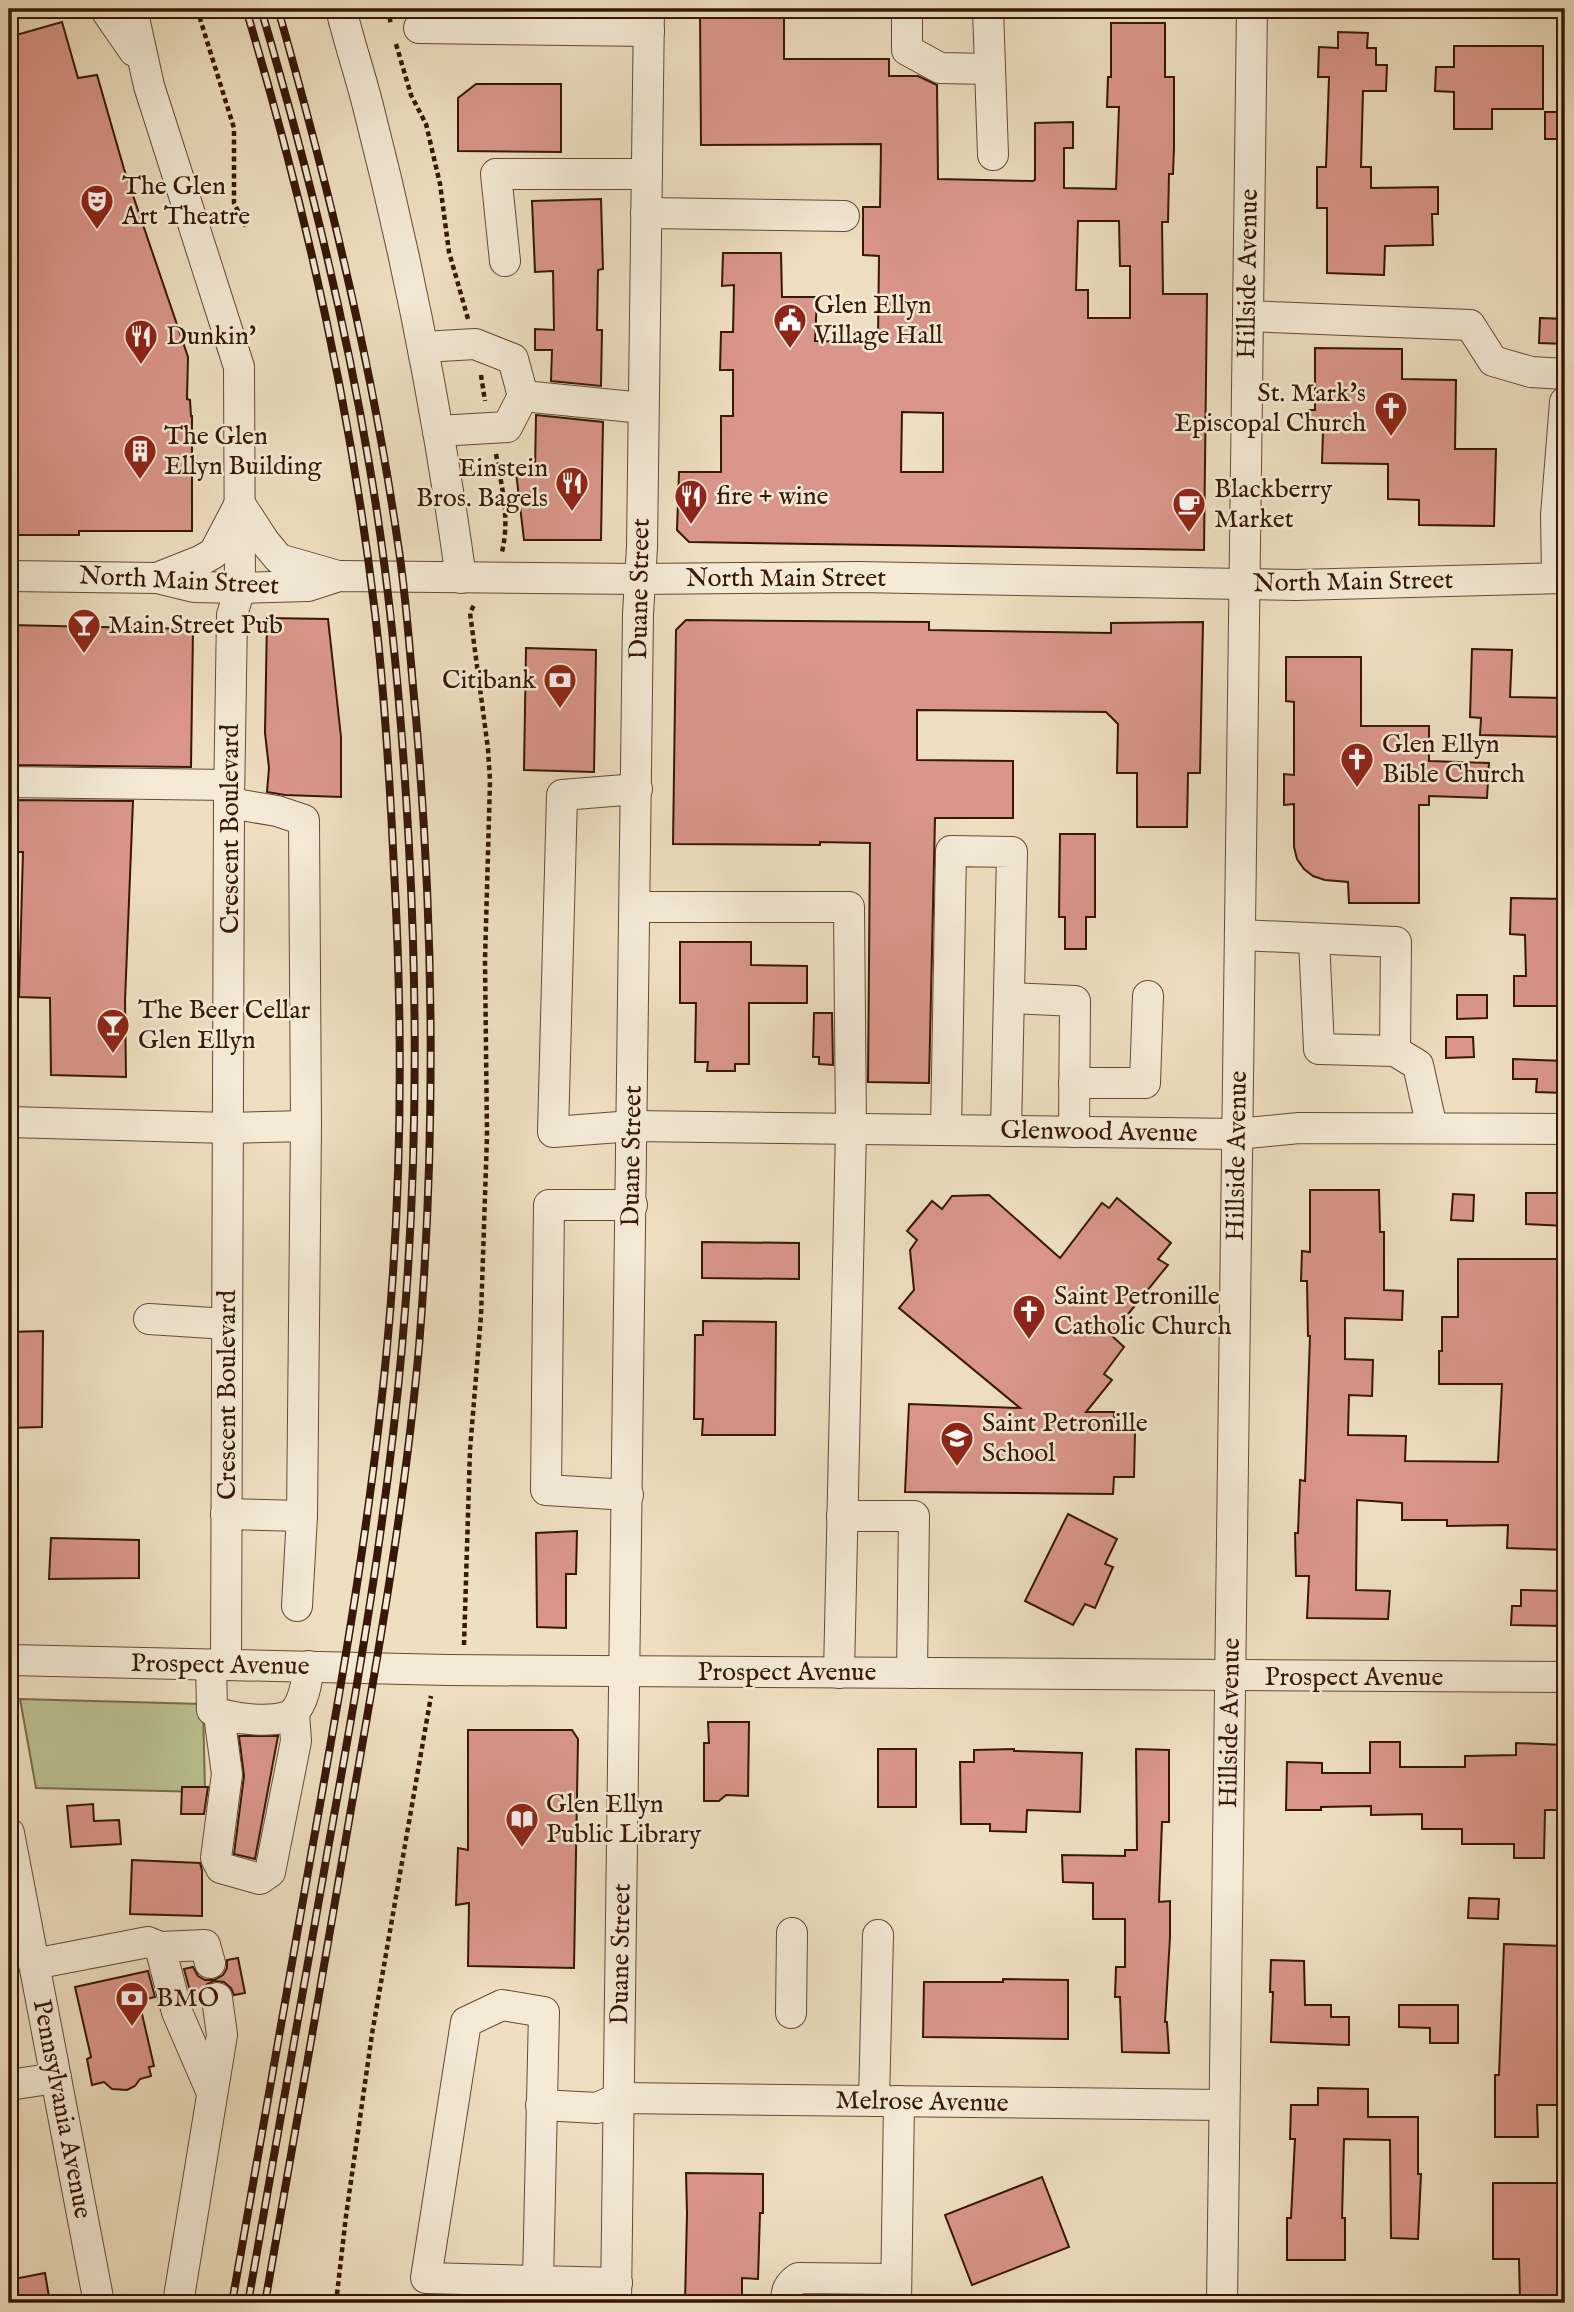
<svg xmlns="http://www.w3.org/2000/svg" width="1574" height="2312" font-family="'IM FELL English',serif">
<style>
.green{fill:#bbc190;stroke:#796c4a;stroke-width:2}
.building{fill:#da968a;stroke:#371705;stroke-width:2;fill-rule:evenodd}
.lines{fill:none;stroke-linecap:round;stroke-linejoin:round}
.minor-casing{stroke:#654934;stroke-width:32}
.path{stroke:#371705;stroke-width:4.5;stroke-dasharray:5 3.5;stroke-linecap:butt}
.minor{stroke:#f4ead6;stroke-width:30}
.rail-casing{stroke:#371705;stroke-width:8}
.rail{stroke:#f4ead6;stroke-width:5;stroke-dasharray:16;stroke-linecap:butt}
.labels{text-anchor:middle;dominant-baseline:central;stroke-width:5;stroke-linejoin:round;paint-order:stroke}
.poi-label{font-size:26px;fill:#371705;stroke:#f4ead6;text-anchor:start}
.street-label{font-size:26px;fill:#371705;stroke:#f4ead6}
</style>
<rect width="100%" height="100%" fill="#eedfc0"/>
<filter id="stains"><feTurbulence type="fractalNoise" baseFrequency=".00286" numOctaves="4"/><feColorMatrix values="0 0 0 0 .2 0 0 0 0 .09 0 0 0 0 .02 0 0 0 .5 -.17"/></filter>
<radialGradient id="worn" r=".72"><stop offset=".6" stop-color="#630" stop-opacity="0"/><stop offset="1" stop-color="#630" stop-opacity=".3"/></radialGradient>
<!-- green -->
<polygon class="green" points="20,1699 203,1704 205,1792 36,1788"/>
<!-- building -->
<g class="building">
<path d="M784,9V59H889V76H918L937,85L938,179L1033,181L1035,180V123L1073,122V148H1064V188L1116,189L1119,107H1107L1108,77H1111V23H1165V77H1174V147L1173,174H1169L1168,222H1162L1163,294H1207L1204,550L689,542L677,530L679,472H721V416H733V370H720L721,332H733L734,285L722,286L723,253H781L782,297H817L815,341L878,342L879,256L863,255V207H880L881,144L701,145L700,10ZM1078,221H1119L1120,266H1130V318H1088V290H1076ZM902,412L943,413V472H901Z"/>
<polygon points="62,22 78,78 97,75 124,169 188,357 187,399 190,400 191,416 192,416 192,531 79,531 79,535 9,535 9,37"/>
<polygon points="1338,32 1368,33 1367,48 1376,48 1376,65 1387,65 1386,91 1363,91 1361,167 1371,167 1371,188 1438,187 1438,214 1432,214 1433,245 1385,246 1384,275 1327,273 1327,208 1317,208 1317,167 1326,167 1329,77 1318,77 1319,47 1338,48"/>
<polygon points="1454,46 1543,46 1543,109 1492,109 1492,129 1454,129 1454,92 1435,91 1436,67 1454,67"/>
<polygon points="476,84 561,84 561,152 458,151 458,98"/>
<rect x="1545" y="112" width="20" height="27"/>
<polygon points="601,199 603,269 598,270 597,330 602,330 601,386 551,381 552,350 535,350 535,329 554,330 553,271 535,272 532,201"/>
<polygon points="1540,318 1565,319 1565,344 1539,343"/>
<polygon points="1315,348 1402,349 1402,379 1456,380 1455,449 1496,449 1494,526 1419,525 1419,500 1388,499 1388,464 1322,463 1323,431 1309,431 1309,410 1315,410"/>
<polygon points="536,415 603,422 601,540 524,540 516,472 535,472"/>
<polygon points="267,618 328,619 341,737 341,797 285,795 267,792 269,768 265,733"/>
<polygon points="686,620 929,622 929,630 1111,633 1111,623 1203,622 1200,773 1188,773 1187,827 1137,827 1137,773 1117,773 1118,724 1106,712 917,710 917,760 1013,761 1013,818 935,818 929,1083 868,1082 870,843 820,842 820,845 673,844 676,630"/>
<polygon points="9,625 193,629 191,767 9,765"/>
<polygon points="526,648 596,650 594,772 524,770"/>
<polygon points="1472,649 1512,650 1510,697 1565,698 1565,737 1480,735 1481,718 1470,717"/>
<polygon points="1286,657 1361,657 1361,726 1429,726 1429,761 1489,763 1487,798 1429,796 1429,805 1419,805 1419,903 1349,903 1348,882 1325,880 1313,876 1304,869 1297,859 1294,847 1294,804 1284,805 1284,774 1294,775 1294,702 1286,701"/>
<polygon points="9,800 133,801 125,1001 126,1077 51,1075 50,998 19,997 23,852 9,852"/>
<polygon points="1060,834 1095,834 1095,917 1086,917 1086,949 1065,949 1065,917 1059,917"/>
<polygon points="1511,898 1565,899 1565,1006 1514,1006 1514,976 1526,976 1525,935 1510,934"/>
<polygon points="680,942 751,942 751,965 807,966 807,1003 749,1003 749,1064 735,1064 735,1071 707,1071 708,1062 695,1062 696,1003 680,1003"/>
<polygon points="1457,995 1487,995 1487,1018 1457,1019"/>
<polygon points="814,1013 832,1013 833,1065 819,1064 819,1057 813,1057"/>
<polygon points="1446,1037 1473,1037 1474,1057 1446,1058"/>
<polygon points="1513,1059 1565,1061 1565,1093 1536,1092 1537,1079 1513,1079"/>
<polygon points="1310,1190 1379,1190 1380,1232 1384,1232 1384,1290 1403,1291 1402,1320 1345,1318 1345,1359 1373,1360 1372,1396 1349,1395 1348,1435 1406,1436 1405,1461 1498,1462 1502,1384 1439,1384 1439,1351 1442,1351 1442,1317 1458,1317 1458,1259 1565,1259 1565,1367 1562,1454 1565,1454 1563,1513 1565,1513 1565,1550 1507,1548 1508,1525 1447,1526 1447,1520 1402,1520 1402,1503 1357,1500 1356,1590 1390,1591 1388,1619 1307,1618 1309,1576 1296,1576 1295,1533 1298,1533 1300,1480 1305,1481 1310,1336 1308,1336 1307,1281 1301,1281 1302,1251 1310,1252"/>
<polygon points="1526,1193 1565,1193 1565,1226 1526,1224"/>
<polygon points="1453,1194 1474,1195 1473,1221 1451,1220"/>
<polygon points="989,1195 1060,1258 1102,1203 1109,1208 1117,1198 1171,1243 1158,1259 1168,1265 1111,1335 1124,1347 1104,1374 1112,1380 1086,1412 1114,1412 1115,1432 1135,1432 1134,1477 1114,1477 1113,1494 905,1492 909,1404 1020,1408 899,1308 914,1290 910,1250 917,1240 907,1231 932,1201 942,1209 952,1196"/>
<polygon points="702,1242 799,1243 799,1279 702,1278"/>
<polygon points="703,1321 776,1322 775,1435 702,1435 703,1419 694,1419 695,1335 703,1335"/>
<polygon points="43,1331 42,1427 9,1428 9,1332"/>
<polygon points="1068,1514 1117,1539 1105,1564 1113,1567 1095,1608 1085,1604 1073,1625 1025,1601"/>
<polygon points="577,1531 576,1574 566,1574 566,1628 537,1627 536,1533"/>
<polygon points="51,1538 139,1540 139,1578 49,1579"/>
<polygon points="1521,1590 1565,1591 1565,1626 1511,1625 1512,1606 1521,1606"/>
<polygon points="708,1722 749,1722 748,1796 726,1795 719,1801 704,1801 704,1743 709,1743"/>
<polygon points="468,1730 572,1730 578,1739 574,1968 468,1966 469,1903 456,1905 458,1848 468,1850"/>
<polygon points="239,1736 278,1736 255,1859 234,1854 244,1776"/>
<polygon points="1370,1742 1400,1742 1400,1767 1465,1767 1465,1756 1516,1755 1516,1743 1565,1745 1565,1810 1545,1810 1544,1858 1514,1858 1514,1844 1462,1844 1462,1829 1422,1829 1422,1814 1371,1815 1371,1806 1321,1807 1321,1810 1286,1810 1287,1762 1322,1763 1322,1773 1370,1773"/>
<rect x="878" y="1749" width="38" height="58"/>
<polygon points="1014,1749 1014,1751 1082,1753 1080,1812 1027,1810 1026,1832 990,1831 990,1824 961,1824 960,1762 974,1762 974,1750"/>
<polygon points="1136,1749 1169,1750 1169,1822 1162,1822 1159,1902 1170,1901 1170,1937 1165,2022 1167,2022 1169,2053 1122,2052 1120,1997 1115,1997 1116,1967 1125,1967 1125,1919 1093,1919 1093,1883 1063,1882 1062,1855 1125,1856 1125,1850 1137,1850"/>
<polygon points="182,1787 208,1787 204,1814 181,1814"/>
<polygon points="93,1804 94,1821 119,1820 121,1844 71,1847 67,1806"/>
<polygon points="132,1860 200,1863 202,1870 202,1916 130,1914"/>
<polygon points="1469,1898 1499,1899 1498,1919 1468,1918"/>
<polygon points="1504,1944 1565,1946 1565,1985 1559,1985 1558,2075 1564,2075 1564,2105 1537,2105 1538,2137 1495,2137 1495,2075 1499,2075"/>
<polygon points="238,1958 245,1993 234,1995 231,1988 224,1982 214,1981 207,1984 201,1991 200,2001 193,2002 184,1969 193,1967 198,1976 205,1980 214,1980 223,1975 227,1968 227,1960"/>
<polygon points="1271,1960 1304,1961 1305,2005 1331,2005 1331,2017 1349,2017 1349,2045 1271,2042 1273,1992 1270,1992"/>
<polygon points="148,1971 155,1997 139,2001 154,2066 149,2067 151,2076 140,2079 135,2086 127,2090 112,2089 104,2082 92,2085 87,2059 91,2057 75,1987"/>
<polygon points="1003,1979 1068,1980 1068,2039 923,2037 924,1982 1003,1982"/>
<polygon points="1399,2005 1458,2005 1458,2043 1430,2043 1430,2028 1399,2027"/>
<polygon points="1318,2088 1368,2089 1368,2117 1418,2117 1418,2174 1421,2174 1418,2239 1391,2238 1390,2140 1344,2139 1342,2218 1345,2218 1345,2260 1287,2260 1287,2218 1291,2218 1295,2139 1290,2139 1291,2105 1318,2105"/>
<polygon points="686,2173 763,2174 763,2213 760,2213 758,2279 742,2278 742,2303 685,2303 687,2213"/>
<polygon points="1042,2177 1069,2247 972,2285 945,2215"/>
<polygon points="1493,2183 1560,2183 1560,2256 1565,2255 1563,2300 1520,2300 1519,2259 1493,2259"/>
<polygon points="45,2273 50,2303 9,2303 9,2280"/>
</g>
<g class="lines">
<defs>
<g id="minor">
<polyline points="105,9 134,51"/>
<polyline points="132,9 149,86 239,367 240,588 232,615 229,803 226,1665"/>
<path d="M341,9C349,42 360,74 368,106C408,261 439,419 461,578"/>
<polyline points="907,9 907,50 940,68 990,69"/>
<polyline points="988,9 993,155"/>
<polyline points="419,28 649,31"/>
<polyline points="646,213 844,216"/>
<polyline points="505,261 496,174 647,174"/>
<polyline points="1248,316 1470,325 1493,361 1531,372 1565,374"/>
<polyline points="423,347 475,344 513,359 523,396 507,427 438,431"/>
<polyline points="523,396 643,408"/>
<polyline points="240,504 264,541 279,559 338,576"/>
<polyline points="9,576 157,578 194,587 240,588 308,586 339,576 639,579 858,577 1296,585 1565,578"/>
<polyline points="157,578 200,561 214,553 238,507"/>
<polyline points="1557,578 1556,515 1565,402"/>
<polyline points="9,782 229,785"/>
<polyline points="637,789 562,795 553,1132 633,1126 1237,1134 1299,1128 1565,1129"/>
<polyline points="229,803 277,811 304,820 306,1126"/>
<polyline points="635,907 849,907 851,1129 839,1673"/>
<polyline points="1240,935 1396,942 1395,1051"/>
<polyline points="1314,939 1319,1049 1395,1051 1418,1065 1432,1128"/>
<polyline points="1009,998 1075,1001 1074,1132"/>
<polyline points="1074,1083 1145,1083 1148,996"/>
<polyline points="9,1122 228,1128 306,1126 302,1516"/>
<polyline points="946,1130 951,851 1012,852 1006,1131"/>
<polyline points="149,1319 227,1324"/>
<polyline points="628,1495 546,1490 549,1205 632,1205"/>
<polyline points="226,1514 302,1516 297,1606"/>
<polyline points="842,1516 914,1516 912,1673"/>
<polyline points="9,1660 448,1670 1565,1677"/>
<path d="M211,1665L212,1710C225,1719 281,1725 293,1713C304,1703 307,1681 309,1666"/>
<polyline points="219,1715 227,1774 216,1858 221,1868 260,1879 270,1872 296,1741 294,1713"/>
<polyline points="9,1833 99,2303"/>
<polyline points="160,1947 177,2012 212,2093"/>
<polyline points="34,1964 148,1942 160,1947 205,1945 210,1963"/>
<polyline points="791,2013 792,1933"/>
<polyline points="9,2085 56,2078"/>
<polyline points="874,2101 878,1935"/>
<polyline points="541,2105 597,2108 619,2098 1224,2105"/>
<polyline points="538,2281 544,2012 502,2005 466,2022 426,2278 617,2283"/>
<polyline points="178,2303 222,2035 217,1998"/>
<polyline points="616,2303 638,614 642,547 649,9"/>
<path d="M786,2303C786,2291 788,2285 798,2278L896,2279"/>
<polyline points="896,2303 899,2101"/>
<polyline points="1222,2303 1252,9"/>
</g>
</defs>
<!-- minor casing -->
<use href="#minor" class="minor-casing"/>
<!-- path -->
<g class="path">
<polyline points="197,9 234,128 234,203 247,229"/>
<polyline points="388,9 391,25"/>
<polyline points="396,44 411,95 426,124 440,184 449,252 468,319"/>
<polyline points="481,375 485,401"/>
<path d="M496,454C502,488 510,518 502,552"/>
<polyline points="464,1645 470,1450 481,1316 487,1136 485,960 490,781 488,749 470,613 475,603"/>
<polyline points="336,2303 346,2216 372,2034 431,1696"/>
</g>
<!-- minor -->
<use href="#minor" class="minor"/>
<defs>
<g id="rail">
<path d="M232,2303C258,2154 285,2004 311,1855C341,1687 371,1518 387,1347C402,1189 403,1028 394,869C390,784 385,698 375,613C351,409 305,205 246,9"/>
<path d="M248,2303C275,2150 302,1997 329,1843C359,1679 387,1514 402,1347C417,1180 418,1013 409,846C402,717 391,589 369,463C343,309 305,158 261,9"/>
<path d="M265,2303C294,2138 323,1974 351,1809C378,1656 405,1502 419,1347C436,1137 434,927 416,718C410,659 407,601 398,544C372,363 328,184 278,9"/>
</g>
</defs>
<!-- rail casing -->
<use href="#rail" class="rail-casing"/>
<!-- rail -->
<use href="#rail" class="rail"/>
</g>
<!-- icons -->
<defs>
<symbol id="theatre-pin" viewBox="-11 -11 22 30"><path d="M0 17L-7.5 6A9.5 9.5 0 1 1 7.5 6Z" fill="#8f2418" stroke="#f4ead6"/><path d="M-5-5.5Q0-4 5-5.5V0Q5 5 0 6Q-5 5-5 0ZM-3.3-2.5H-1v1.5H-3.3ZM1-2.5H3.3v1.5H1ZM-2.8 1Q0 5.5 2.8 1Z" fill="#fff"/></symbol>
<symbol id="civic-pin" viewBox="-11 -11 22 30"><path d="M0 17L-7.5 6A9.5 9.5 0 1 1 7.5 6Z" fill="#8f2418" stroke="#f4ead6"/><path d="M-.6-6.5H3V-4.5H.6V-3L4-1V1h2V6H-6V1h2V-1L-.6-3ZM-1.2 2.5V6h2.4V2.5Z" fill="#fff"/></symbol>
<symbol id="restaurant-pin" viewBox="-11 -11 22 30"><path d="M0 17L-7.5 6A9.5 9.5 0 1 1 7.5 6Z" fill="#8f2418" stroke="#f4ead6"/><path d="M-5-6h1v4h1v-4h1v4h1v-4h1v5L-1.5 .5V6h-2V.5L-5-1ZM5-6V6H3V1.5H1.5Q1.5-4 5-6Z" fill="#fff"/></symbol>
<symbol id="church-pin" viewBox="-11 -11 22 30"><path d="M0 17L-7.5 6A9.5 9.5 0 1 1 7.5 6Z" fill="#8f2418" stroke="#f4ead6"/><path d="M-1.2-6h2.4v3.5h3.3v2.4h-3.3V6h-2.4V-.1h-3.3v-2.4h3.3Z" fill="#fff"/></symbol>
<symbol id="building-pin" viewBox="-11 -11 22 30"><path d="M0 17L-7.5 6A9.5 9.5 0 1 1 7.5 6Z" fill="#8f2418" stroke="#f4ead6"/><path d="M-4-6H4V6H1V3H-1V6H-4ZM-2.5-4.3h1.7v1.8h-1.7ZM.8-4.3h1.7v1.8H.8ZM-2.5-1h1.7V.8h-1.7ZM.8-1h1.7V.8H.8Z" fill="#fff"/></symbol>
<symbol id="cafe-pin" viewBox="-11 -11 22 30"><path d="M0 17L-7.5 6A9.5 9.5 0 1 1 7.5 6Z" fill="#8f2418" stroke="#f4ead6"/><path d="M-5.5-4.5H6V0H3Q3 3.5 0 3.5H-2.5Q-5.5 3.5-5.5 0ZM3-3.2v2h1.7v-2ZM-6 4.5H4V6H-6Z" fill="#fff"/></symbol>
<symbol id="bar-pin" viewBox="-11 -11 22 30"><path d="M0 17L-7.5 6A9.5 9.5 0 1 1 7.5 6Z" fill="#8f2418" stroke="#f4ead6"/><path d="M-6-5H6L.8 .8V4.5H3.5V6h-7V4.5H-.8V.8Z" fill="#fff"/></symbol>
<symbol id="bank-pin" viewBox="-11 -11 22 30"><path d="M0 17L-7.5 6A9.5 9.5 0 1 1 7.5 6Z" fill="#8f2418" stroke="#f4ead6"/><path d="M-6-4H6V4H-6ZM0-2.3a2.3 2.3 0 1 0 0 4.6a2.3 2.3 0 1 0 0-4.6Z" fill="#fff"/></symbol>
<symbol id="school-pin" viewBox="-11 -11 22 30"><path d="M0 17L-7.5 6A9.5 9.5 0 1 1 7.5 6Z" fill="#8f2418" stroke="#f4ead6"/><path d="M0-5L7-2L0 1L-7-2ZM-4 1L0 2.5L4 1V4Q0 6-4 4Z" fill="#fff"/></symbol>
<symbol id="library-pin" viewBox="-11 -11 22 30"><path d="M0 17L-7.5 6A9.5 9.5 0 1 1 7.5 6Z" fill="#8f2418" stroke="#f4ead6"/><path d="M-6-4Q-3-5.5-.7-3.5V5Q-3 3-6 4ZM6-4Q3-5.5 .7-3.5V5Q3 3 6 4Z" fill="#fff"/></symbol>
</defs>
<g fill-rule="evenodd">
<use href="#theatre-pin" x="78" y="182" width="38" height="52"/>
<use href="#civic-pin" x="771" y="301" width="38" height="52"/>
<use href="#restaurant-pin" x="122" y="317" width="38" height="52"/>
<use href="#church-pin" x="1372" y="389" width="38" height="52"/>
<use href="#building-pin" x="121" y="432" width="38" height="52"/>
<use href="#restaurant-pin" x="553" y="464" width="38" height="52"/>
<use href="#restaurant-pin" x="672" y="477" width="38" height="52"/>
<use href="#cafe-pin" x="1170" y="485" width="38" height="52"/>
<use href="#bar-pin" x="65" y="606" width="38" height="52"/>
<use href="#bank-pin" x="541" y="661" width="38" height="52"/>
<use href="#church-pin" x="1338" y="740" width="38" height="52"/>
<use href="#bar-pin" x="94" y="1006" width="38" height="52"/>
<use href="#church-pin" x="1010" y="1292" width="38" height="52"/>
<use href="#school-pin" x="938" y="1419" width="38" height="52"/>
<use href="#library-pin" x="503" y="1800" width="38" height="52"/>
<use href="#bank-pin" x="113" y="1979" width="38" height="52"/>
</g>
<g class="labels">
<!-- poi labels -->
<g class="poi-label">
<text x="122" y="186">The Glen<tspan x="122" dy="30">Art Theatre</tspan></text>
<text x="814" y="305">Glen Ellyn<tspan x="814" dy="30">Village Hall</tspan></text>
<text x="166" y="336">Dunkin'</text>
<text x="1366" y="393" text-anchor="end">St. Mark's<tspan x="1366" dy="30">Episcopal Church</tspan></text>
<text x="164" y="436">The Glen<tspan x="164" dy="30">Ellyn Building</tspan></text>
<text x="548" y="468" text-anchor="end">Einstein<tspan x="548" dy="30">Bros. Bagels</tspan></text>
<text x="1214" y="489">Blackberry<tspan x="1214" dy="30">Market</tspan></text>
<text x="716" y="496">fire + wine</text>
<text x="108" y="625">Main Street Pub</text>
<text x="536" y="680" text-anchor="end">Citibank</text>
<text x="1382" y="744">Glen Ellyn<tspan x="1382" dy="30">Bible Church</tspan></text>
<text x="138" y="1010">The Beer Cellar<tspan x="138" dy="30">Glen Ellyn</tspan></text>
<text x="1054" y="1296">Saint Petronille<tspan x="1054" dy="30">Catholic Church</tspan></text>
<text x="982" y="1423">Saint Petronille<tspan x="982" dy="30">School</tspan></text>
<text x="546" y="1804">Glen Ellyn<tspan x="546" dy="30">Public Library</tspan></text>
<text x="156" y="1998">BMO</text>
</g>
<!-- street labels -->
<g class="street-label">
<text transform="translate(1248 274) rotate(-89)">Hillside Avenue</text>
<text x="786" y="578">North Main Street</text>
<text transform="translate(179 581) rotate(3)">North Main Street</text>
<text transform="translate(1353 582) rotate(-1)">North Main Street</text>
<text transform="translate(640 589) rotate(-89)">Duane Street</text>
<text transform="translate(230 829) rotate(-90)">Crescent Boulevard</text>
<text transform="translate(1099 1132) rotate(1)">Glenwood Avenue</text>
<text transform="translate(632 1156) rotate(-89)">Duane Street</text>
<text transform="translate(1237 1156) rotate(-89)">Hillside Avenue</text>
<text transform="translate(227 1395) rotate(-90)">Crescent Boulevard</text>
<text transform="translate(220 1665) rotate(1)">Prospect Avenue</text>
<text x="787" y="1672">Prospect Avenue</text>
<text x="1354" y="1677">Prospect Avenue</text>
<text transform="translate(1230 1723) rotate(-89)">Hillside Avenue</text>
<text transform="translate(621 1954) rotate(-89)">Duane Street</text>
<text transform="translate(922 2102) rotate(1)">Melrose Avenue</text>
<text transform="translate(62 2109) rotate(79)">Pennsylvania Avenue</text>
</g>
</g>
<!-- margin -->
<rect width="1574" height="2312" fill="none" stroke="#eedfc0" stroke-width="35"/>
<rect x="10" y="10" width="1553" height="2291" fill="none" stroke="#371705" stroke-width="3.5"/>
<rect x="18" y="18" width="1539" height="2277" fill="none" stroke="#371705" stroke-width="2"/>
<rect width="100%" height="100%" filter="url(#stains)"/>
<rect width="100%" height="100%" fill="url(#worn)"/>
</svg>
